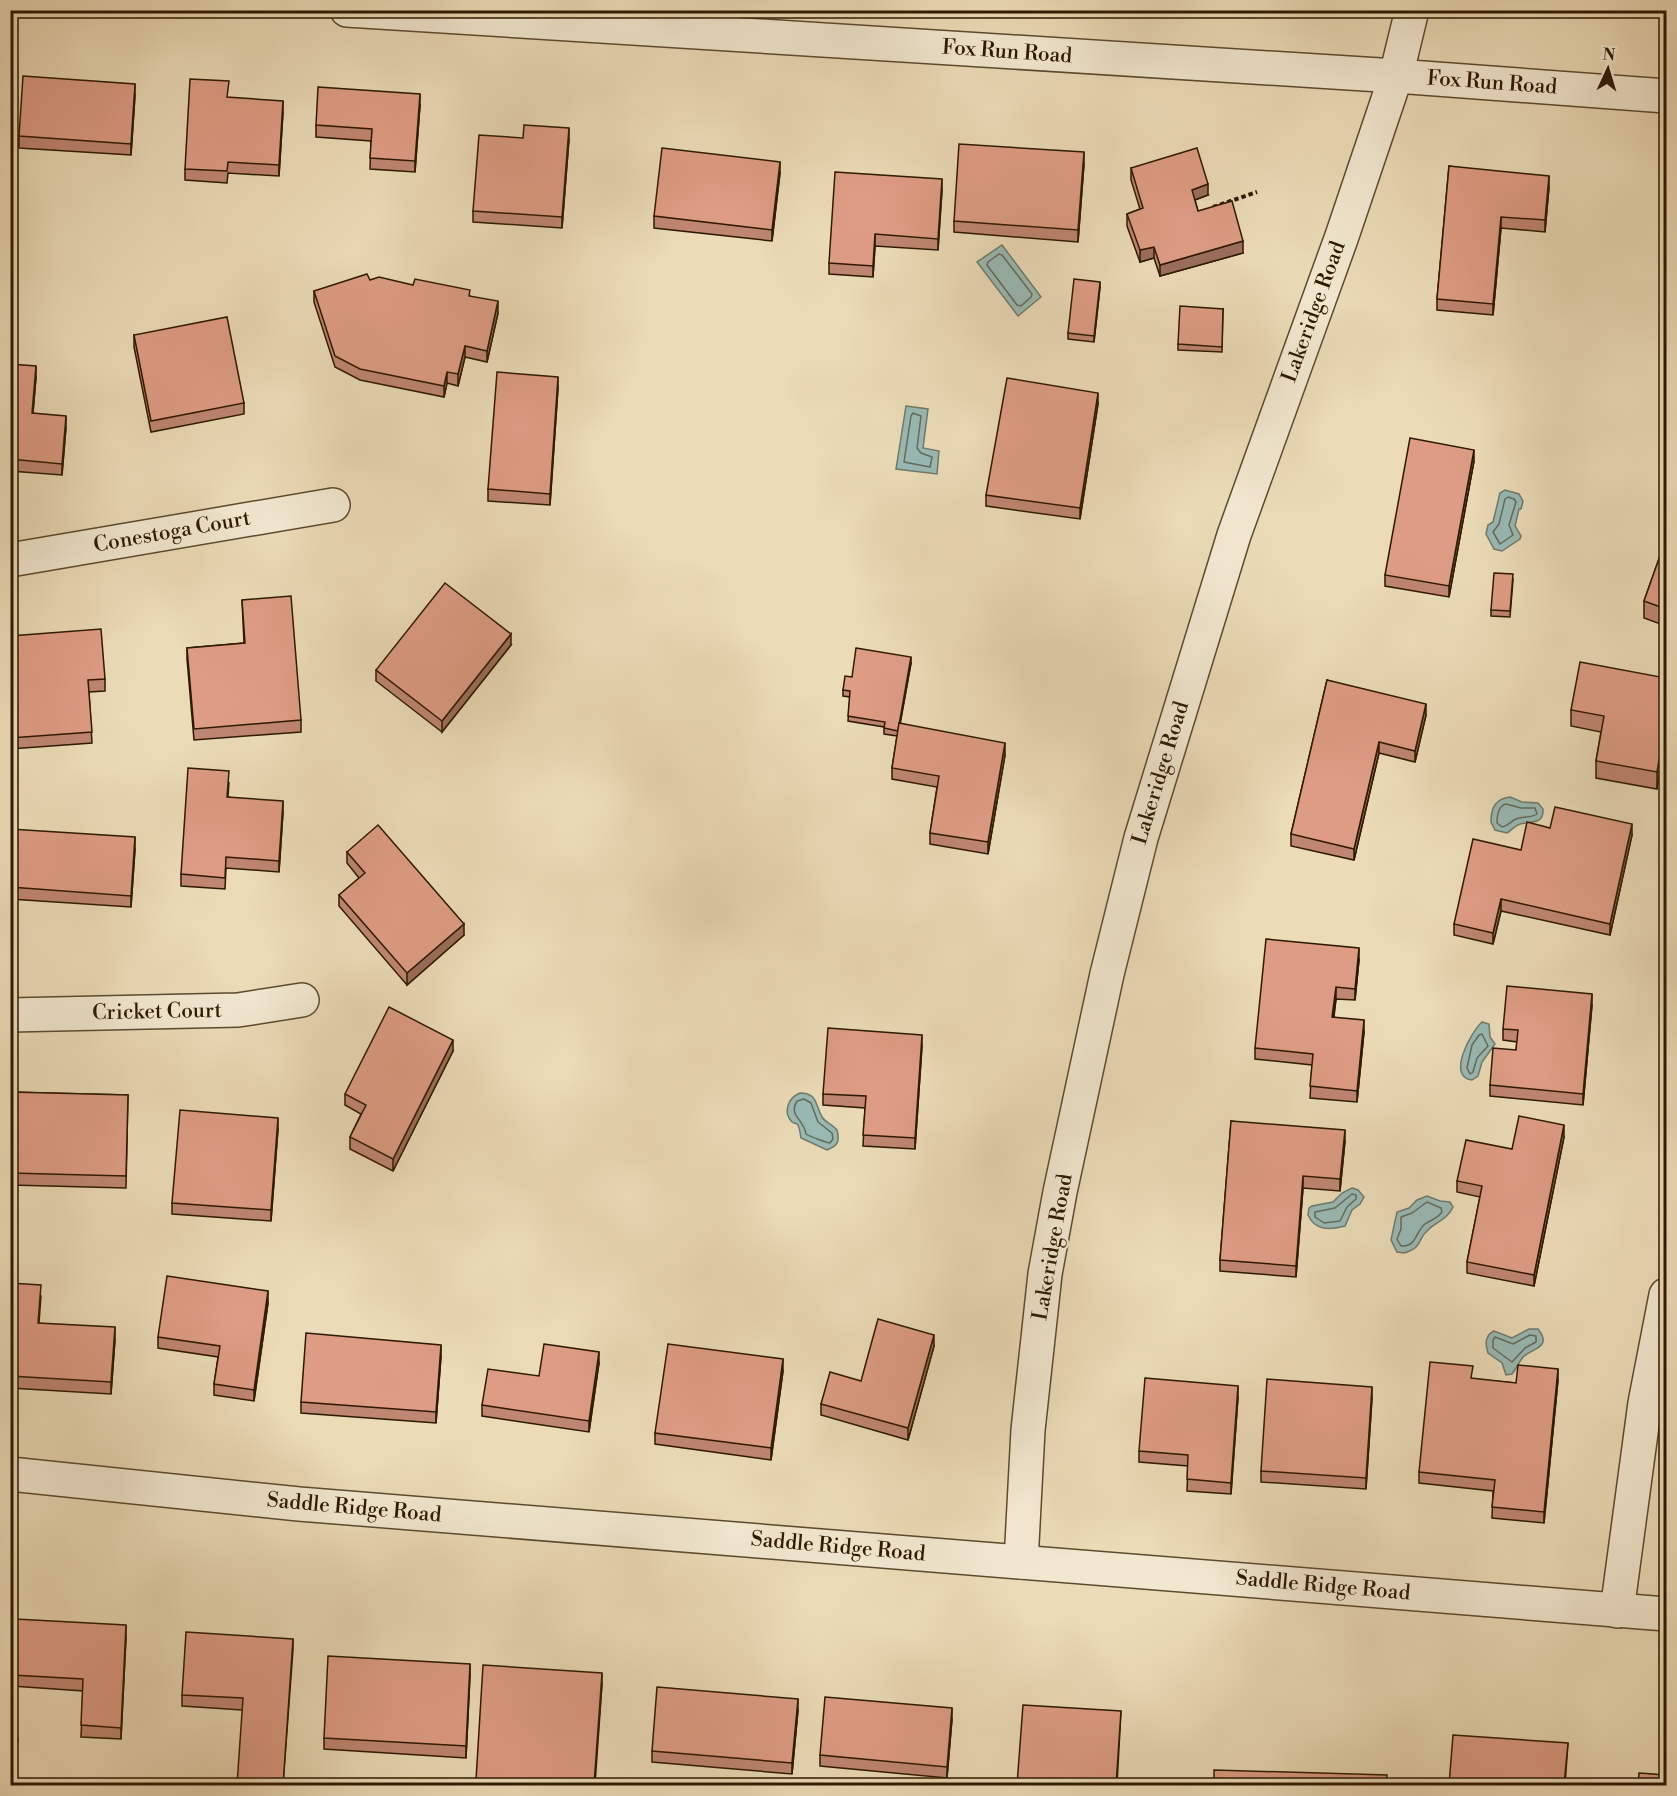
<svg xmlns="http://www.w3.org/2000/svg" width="1677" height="1796" font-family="'Libre Bodoni',serif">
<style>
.water{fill:#99bab5;stroke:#6e7a6d;stroke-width:1.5}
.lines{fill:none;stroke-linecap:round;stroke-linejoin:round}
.shore{stroke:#636a5b;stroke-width:1.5}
.street-casing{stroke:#5c4a2e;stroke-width:36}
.path{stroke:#2d1901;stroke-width:4;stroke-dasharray:4.5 3;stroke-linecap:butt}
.street{stroke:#f2e8d0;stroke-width:33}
.wall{fill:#bf8672;stroke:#2d1901;stroke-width:1.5}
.shaded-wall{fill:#9b6d5c;stroke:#2d1901;stroke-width:1.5}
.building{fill:#de9c84;stroke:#2d1901;stroke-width:1.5}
.labels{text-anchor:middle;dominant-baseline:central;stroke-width:4.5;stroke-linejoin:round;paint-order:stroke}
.street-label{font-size:21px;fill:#2d1901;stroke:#f2e8d0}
</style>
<rect width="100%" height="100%" fill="#ebdbb7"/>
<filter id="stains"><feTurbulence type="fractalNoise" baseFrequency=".00333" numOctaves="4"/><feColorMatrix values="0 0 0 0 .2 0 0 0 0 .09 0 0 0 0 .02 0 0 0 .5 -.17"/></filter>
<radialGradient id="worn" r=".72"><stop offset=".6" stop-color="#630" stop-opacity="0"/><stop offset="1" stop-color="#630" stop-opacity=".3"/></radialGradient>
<!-- water -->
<g class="water">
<polygon points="1002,245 1041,297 1018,316 977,262"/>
<polygon points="906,406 928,409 923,448 939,451 937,474 896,469"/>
<polygon points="1505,490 1519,494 1523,501 1521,509 1519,509 1515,526 1521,536 1520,539 1502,551 1494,549 1486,534 1488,525 1493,522 1500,493"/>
<path d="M1510,797L1522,802L1538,803L1543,809C1544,825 1531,821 1520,824C1514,826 1512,830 1507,833L1495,830L1491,822C1491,808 1495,799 1510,797Z"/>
<path d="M1482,1022L1489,1024L1490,1037L1495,1044L1482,1062L1478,1076L1472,1080C1446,1077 1471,1032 1482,1022Z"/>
<path d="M800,1093C818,1093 815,1105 822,1117C825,1122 833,1125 837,1130C840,1141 838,1146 827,1150L801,1138C800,1134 800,1127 797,1124C795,1123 793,1123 792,1122C782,1112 789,1097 800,1093Z"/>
<path d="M1352,1188L1358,1190L1364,1197L1360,1204L1352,1210L1345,1226C1330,1230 1315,1231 1308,1215L1309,1208L1312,1206L1333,1202L1342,1193Z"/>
<path d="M1427,1196L1440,1201L1450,1202L1453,1207C1448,1219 1436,1222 1428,1230C1416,1240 1424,1247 1404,1253L1397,1252L1391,1240L1397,1212L1409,1208L1417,1200Z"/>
<path d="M1529,1329H1538C1553,1348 1532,1348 1523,1357C1519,1362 1516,1369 1512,1374L1506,1375L1502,1363L1488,1353C1485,1344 1485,1335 1494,1331L1512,1338Z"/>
</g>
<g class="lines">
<!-- shore -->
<g class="shore">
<polygon points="999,254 1002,255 1032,294 1031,297 1021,306 1017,305 987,265 988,262"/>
<polygon points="913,413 921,416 917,448 921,453 932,457 930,467 904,462 911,416"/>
<polygon points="1508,497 1514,499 1516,502 1509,525 1513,535 1500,544 1493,532 1499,524 1505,499"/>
<path d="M1506,804L1521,808H1535L1537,814C1531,818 1524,816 1516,819C1510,822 1508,826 1502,827L1497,823C1497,815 1498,806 1506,804Z"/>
<polygon points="1482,1034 1488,1046 1477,1058 1473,1072 1470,1074 1467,1068 1472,1045 1479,1035"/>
<path d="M804,1099L811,1103L818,1122L832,1133L833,1139L830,1143C827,1143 809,1136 806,1134C804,1119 788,1116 797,1101Z"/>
<polygon points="1352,1194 1356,1195 1356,1199 1347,1207 1340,1221 1324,1223 1315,1217 1315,1212 1335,1208"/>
<path d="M1427,1202L1441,1208L1442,1212C1437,1219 1432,1219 1425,1224C1415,1232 1417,1247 1401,1246L1397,1239L1401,1229V1217L1412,1213Z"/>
<polygon points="1530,1335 1536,1336 1536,1342 1525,1348 1512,1362 1493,1348 1493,1340 1495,1337 1513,1344"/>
</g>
<defs>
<g id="street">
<polyline points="347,10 1396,76 1666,96"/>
<polyline points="10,560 333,505"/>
<polyline points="10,1015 238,1010 302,1000"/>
<polyline points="10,1474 299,1504 1666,1614"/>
<polyline points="1021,1562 1028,1430 1045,1274 1060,1192 1107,974 1141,838 1234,535 1342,236 1396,76 1412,10"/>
<polyline points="1617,1611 1645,1403 1666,1295"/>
</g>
</defs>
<!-- street casing -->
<use href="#street" class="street-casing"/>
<!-- path -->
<polyline class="path" points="1213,207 1257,192"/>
<!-- street -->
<use href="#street" class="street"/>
</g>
<!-- wall -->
<g class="wall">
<polygon points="135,95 131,155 19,148 19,136"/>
<polygon points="228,98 283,112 279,176 228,173 227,183 185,180 185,169"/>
<polygon points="420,105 415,172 370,169 371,141 316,137 316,125"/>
<polygon points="523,138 569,139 562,228 473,222 473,211"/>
<polygon points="1084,164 1078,242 954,232 954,221"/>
<polygon points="1449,166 1549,187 1545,232 1501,228 1493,315 1437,310 1437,299"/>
<polygon points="1131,168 1208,195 1195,200 1198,211 1243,253 1160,276 1154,258 1140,262 1127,226 1127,214 1140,209 1131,180"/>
<polygon points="780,173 772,241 654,228 654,216"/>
<polygon points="942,190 938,250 875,246 873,277 829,274 829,263"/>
<polygon points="370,280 470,296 498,313 487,362 465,357 458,386 447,383 444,397 360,380 335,367 314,302 314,291"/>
<polygon points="1100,287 1094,342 1068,339 1068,333"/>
<polygon points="1223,309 1222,352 1178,350 1178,344"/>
<polygon points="134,335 244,403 244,414 151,432 134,347"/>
<polygon points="10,364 36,377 33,413 66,427 62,475 10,471"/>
<polygon points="558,388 550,505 488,501 488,489"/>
<polygon points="1098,404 1080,519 986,506 986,495"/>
<polygon points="1474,461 1449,597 1385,586 1385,575"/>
<polygon points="1666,539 1666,626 1644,618 1644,601"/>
<polygon points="1513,580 1510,617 1491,616 1491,610"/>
<polygon points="242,600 301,720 301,732 194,740 187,659 187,648 244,643"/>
<polygon points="10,636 105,679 105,691 89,692 92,743 10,749"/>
<polygon points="511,645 442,732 376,681 376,670"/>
<polygon points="911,663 900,723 1005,755 988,854 930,844 930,833 937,787 892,779 892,768 897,736 884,734 884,727 848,721 850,697 843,696 843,690 852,677"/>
<polygon points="1666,678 1657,789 1596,778 1596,761 1601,732 1571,726 1571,710"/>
<polygon points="1327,680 1426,715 1415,762 1379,753 1354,860 1291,846 1291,834"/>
<polygon points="229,782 228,797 283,812 279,872 226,868 225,889 181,886 181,874"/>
<polygon points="1550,828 1632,835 1610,935 1501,911 1493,944 1454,935 1454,924 1521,850"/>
<polygon points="10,829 135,849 131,907 10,899"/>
<polygon points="347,852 464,935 407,985 339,906 339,895 359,878 347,863"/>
<polygon points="1359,960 1355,1000 1336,999 1334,1017 1364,1032 1357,1102 1310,1098 1312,1065 1255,1059 1255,1048"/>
<polygon points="1592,1005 1583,1105 1490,1096 1490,1085 1516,1050 1517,1042 1503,1040 1503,1029"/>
<polygon points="922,1046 915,1149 863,1146 865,1108 823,1105 823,1094"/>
<polygon points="453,1051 393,1171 350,1149 350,1137 361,1114 345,1105 345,1094"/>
<polygon points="10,1092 128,1095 126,1188 10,1185"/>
<polygon points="1231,1121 1345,1141 1340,1191 1303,1188 1296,1277 1220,1271 1220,1260"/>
<polygon points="278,1129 271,1221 172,1214 172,1203"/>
<polygon points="1564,1137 1534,1286 1467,1273 1467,1262 1480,1197 1457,1192 1457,1181 1512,1149"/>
<polygon points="10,1283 41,1296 39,1323 115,1339 111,1394 10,1388"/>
<polygon points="268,1303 254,1401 214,1395 214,1384 218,1357 158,1348 158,1337"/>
<polygon points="934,1346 908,1440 821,1415 821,1404 861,1381"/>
<polygon points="441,1356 436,1423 301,1413 301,1402"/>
<polygon points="599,1363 589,1432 482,1416 482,1405 539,1376"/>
<polygon points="783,1371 771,1460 655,1444 655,1433"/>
<polygon points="1473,1379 1516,1383 1558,1380 1544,1523 1492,1518 1493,1491 1419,1483 1419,1472"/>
<polygon points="1238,1397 1231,1494 1187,1491 1188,1466 1139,1462 1139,1451"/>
<polygon points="1372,1398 1366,1489 1261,1482 1261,1471"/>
<polygon points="126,1637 121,1739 81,1737 83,1691 12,1686 12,1675"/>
<polygon points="293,1650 242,1710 182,1706 182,1695"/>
<polygon points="470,1675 466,1758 324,1749 324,1738"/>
<polygon points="602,1684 595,1785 476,1785 476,1780"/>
<polygon points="798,1710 792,1774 652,1762 652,1751"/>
<polygon points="952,1719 947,1778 820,1766 820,1755"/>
</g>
<!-- shaded-wall -->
<g class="shaded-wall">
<polygon points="135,84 135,95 131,155 131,144"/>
<polygon points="420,94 420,105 415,172 415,161"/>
<polygon points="283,101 283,112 279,176 279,165"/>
<polygon points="569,128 569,139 562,228 562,217"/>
<polygon points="1084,152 1084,164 1078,242 1078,230"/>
<polygon points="780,162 780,173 772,241 772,230"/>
<polygon points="1549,176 1549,187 1545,232 1545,220"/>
<polygon points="942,179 942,190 938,250 938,239"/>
<polygon points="1208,184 1208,195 1192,201 1192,190"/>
<polygon points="1501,217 1501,228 1493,315 1493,304"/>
<polygon points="875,234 875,246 873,277 873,266"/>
<polygon points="1243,241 1243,253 1160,276 1160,265"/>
<polygon points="1154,247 1154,258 1140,262 1140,250"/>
<polygon points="1100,282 1100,287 1094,342 1094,336"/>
<polygon points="498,301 498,313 487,362 487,351"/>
<polygon points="465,346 465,357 458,386 458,374"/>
<polygon points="36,366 36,377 32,424 32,413"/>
<polygon points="447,372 447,383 444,397 444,386"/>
<polygon points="558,377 558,388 550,505 550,494"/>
<polygon points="1098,393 1098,404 1080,519 1080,508"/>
<polygon points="66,416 66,427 62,475 62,464"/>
<polygon points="1474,450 1474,461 1449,597 1449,586"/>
<polygon points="511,634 511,645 442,732 442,721"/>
<polygon points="911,657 911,663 898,736 898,731"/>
<polygon points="1426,704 1426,715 1415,762 1415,751"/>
<polygon points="1666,719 1666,735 1657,789 1657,772"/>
<polygon points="1379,742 1379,753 1354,860 1354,849"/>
<polygon points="1005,743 1005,755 988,854 988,842"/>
<polygon points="283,801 283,812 279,872 279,861"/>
<polygon points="1632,824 1632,835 1610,935 1610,924"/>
<polygon points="135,837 135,849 131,907 131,896"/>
<polygon points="1501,899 1501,911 1493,944 1493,933"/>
<polygon points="464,924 464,935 407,985 407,973"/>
<polygon points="1359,948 1359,960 1355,1000 1355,989"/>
<polygon points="1336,987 1336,999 1332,1028 1332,1017"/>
<polygon points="1592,994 1592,1005 1583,1105 1583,1094"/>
<polygon points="1364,1020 1364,1032 1357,1102 1357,1091"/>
<polygon points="922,1035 922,1046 915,1149 915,1138"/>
<polygon points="453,1040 453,1051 393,1171 393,1159"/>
<polygon points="278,1118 278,1129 271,1221 271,1210"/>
<polygon points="1564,1125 1564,1137 1534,1286 1534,1275"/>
<polygon points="1345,1130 1345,1141 1340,1191 1340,1179"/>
<polygon points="1303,1176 1303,1188 1296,1277 1296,1266"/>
<polygon points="268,1291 268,1303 254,1401 254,1390"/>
<polygon points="115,1327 115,1339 111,1394 111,1382"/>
<polygon points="934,1335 934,1346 908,1440 908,1428"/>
<polygon points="441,1345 441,1356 436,1423 436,1412"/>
<polygon points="599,1352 599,1363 589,1432 589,1421"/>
<polygon points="783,1359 783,1371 771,1460 771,1448"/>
<polygon points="1558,1369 1558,1380 1544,1523 1544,1512"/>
<polygon points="1238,1386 1238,1397 1231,1494 1231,1483"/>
<polygon points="1372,1387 1372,1398 1366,1489 1366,1478"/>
<polygon points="126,1625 126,1637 121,1739 121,1728"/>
<polygon points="293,1639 293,1650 283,1785"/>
<polygon points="470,1664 470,1675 466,1758 466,1746"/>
<polygon points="602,1673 602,1684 594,1785"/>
<polygon points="798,1699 798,1710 792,1774 792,1763"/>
<polygon points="952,1708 952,1719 947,1778 947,1767"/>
<polygon points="1121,1711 1117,1785 1116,1785"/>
<polygon points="1568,1743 1565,1785 1564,1785"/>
</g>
<!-- building -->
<g class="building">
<polygon points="23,76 135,84 131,144 19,136"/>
<polygon points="190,79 229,81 227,97 283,101 279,165 228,162 227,171 185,169"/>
<polygon points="318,87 420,94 415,161 370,158 372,129 316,125"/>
<polygon points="524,125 569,128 562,217 473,211 479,135 523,138"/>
<polygon points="959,144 1084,152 1078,230 954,221"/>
<polygon points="662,148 780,162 772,230 654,216"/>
<polygon points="1197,148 1208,184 1192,190 1198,211 1232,201 1243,241 1160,265 1154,247 1140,250 1127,214 1143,208 1131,168"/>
<polygon points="1449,166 1549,176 1545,220 1501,217 1493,304 1437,299"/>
<polygon points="835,172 942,179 938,239 875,234 873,266 829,263"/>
<polygon points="367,274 370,280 379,277 413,285 415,279 470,290 469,296 498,301 487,351 465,346 458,374 447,372 444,386 360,369 335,356 314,291"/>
<polygon points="1074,279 1100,282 1094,336 1068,333"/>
<polygon points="1180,306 1223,309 1222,347 1178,344"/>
<polygon points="227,317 244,403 151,421 134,335"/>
<polygon points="10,364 36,366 32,413 66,416 62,464 10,459"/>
<polygon points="497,372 558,377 550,494 488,489"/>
<polygon points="1007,378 1098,393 1080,508 986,495"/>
<polygon points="1410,438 1474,450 1449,586 1385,575"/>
<polygon points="1666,539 1666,609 1644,601"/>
<polygon points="1494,573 1513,574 1510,611 1491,610"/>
<polygon points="445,583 511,634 442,721 376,670"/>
<polygon points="291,596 301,720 194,729 187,648 245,643 242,600"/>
<polygon points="101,629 105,679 88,680 92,732 10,738 10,636"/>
<polygon points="856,648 911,657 898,731 884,728 885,722 848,716 850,691 843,690 845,676 852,677"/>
<polygon points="1580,662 1666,678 1666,719 1657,772 1596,761 1604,716 1571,710"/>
<polygon points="1327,680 1426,704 1415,751 1379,742 1354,849 1291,834"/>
<polygon points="899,723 1005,743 988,842 930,833 939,776 892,768"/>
<polygon points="188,768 229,771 227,797 283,801 279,861 226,857 225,878 181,874"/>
<polygon points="1555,807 1632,824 1610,924 1501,899 1493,933 1454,924 1473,839 1521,850 1527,822 1550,828"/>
<polygon points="378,825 464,924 407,973 339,895 365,873 347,852"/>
<polygon points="10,829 135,837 131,896 10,887"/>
<polygon points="1266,939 1359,948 1355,989 1336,987 1332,1017 1364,1020 1357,1091 1310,1086 1313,1054 1255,1048"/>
<polygon points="1507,986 1592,994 1583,1094 1490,1085 1493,1048 1516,1050 1518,1030 1503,1029"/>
<polygon points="389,1007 453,1040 393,1159 350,1137 366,1105 345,1094"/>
<polygon points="828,1028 922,1035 915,1138 863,1135 866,1096 823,1094"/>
<polygon points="10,1092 128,1095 126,1176 10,1173"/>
<polygon points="180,1110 278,1118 271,1210 172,1203"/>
<polygon points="1519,1116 1564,1125 1534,1275 1467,1262 1482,1186 1457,1181 1466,1140 1512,1149"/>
<polygon points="1231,1121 1345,1130 1340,1179 1303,1176 1296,1266 1220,1260"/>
<polygon points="167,1276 268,1291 254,1390 214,1384 220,1346 158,1337"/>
<polygon points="10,1283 41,1285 38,1323 115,1327 111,1382 10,1376"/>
<polygon points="878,1319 934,1335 908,1428 821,1404 830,1372 861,1381"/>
<polygon points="306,1333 441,1345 436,1412 301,1402"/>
<polygon points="544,1344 599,1352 589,1421 482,1405 488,1369 539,1376"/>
<polygon points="668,1344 783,1359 771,1448 655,1433"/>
<polygon points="1430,1362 1473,1366 1471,1378 1516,1383 1518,1365 1558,1369 1544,1512 1492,1507 1495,1480 1419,1472"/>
<polygon points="1145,1378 1238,1386 1231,1483 1187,1479 1188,1455 1139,1451"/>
<polygon points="1267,1379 1372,1387 1366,1478 1261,1471"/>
<polygon points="15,1619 126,1625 121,1728 81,1725 83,1679 12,1675"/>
<polygon points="186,1632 293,1639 283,1785 237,1785 243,1698 182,1695"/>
<polygon points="328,1656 470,1664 466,1746 324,1738"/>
<polygon points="483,1665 602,1673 594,1785 556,1785 476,1780"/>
<polygon points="657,1687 798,1699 792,1763 652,1751"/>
<polygon points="825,1697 952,1708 947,1767 820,1755"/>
<polygon points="1023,1705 1121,1711 1116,1785 1017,1785"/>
<polygon points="1453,1735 1568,1743 1564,1785 1449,1785"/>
<polygon points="10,1739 18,1739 14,1785 10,1785"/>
<polygon points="1214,1770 1387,1775 1386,1785 1214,1785"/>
<polygon points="1639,1773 1666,1775 1666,1785 1638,1785"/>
</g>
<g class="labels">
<!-- street labels -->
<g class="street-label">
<text transform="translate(1007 52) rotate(4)">Fox Run Road</text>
<text transform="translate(1492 83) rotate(4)">Fox Run Road</text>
<text transform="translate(1314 312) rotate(-70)">Lakeridge Road</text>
<text transform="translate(172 532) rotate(-10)">Conestoga Court</text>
<text transform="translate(1161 773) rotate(-73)">Lakeridge Road</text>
<text transform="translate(157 1012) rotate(-1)">Cricket Court</text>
<text transform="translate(1053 1247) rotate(-80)">Lakeridge Road</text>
<text transform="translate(354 1508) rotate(5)">Saddle Ridge Road</text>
<text transform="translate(838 1547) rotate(5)">Saddle Ridge Road</text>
<text transform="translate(1323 1586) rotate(5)">Saddle Ridge Road</text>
</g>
</g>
<!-- margin -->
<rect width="1677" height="1796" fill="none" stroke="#ebdbb7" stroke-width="36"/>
<rect x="12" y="12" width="1653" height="1772" fill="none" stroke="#2d1901" stroke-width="3"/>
<rect x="18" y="18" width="1641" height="1760" fill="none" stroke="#2d1901" stroke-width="1.5"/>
<!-- north arrow -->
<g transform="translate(1608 69) rotate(4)" stroke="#f2e8d0" stroke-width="4.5" paint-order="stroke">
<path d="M0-4.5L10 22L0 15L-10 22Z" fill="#2d1901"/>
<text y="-9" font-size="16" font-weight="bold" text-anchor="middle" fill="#2d1901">N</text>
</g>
<rect width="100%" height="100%" filter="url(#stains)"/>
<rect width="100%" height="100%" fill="url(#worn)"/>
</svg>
